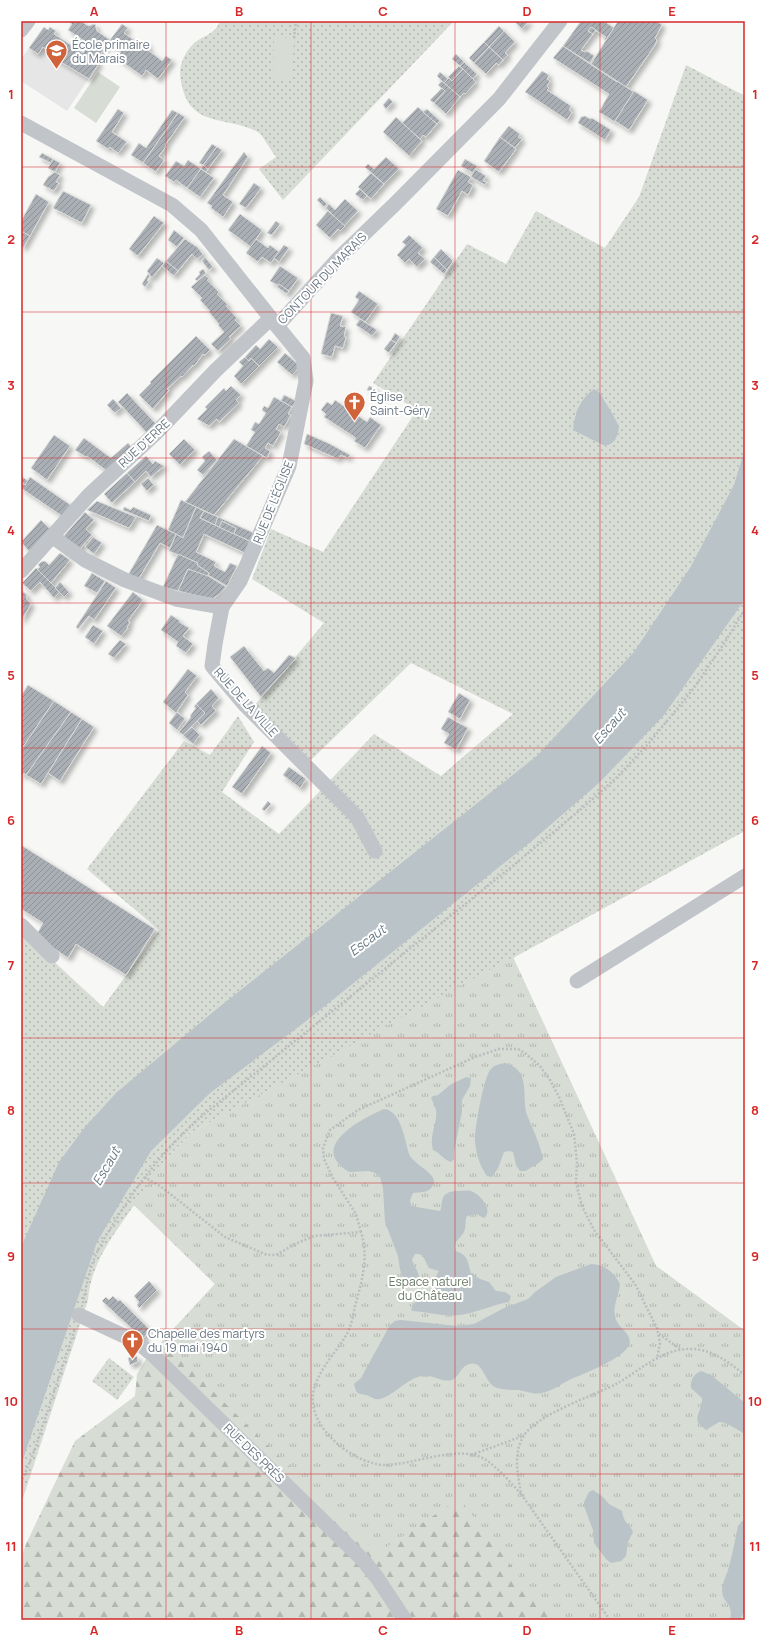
<svg xmlns="http://www.w3.org/2000/svg" width="766" height="1641" font-family="Manrope,sans-serif">
<style>
.built{fill:#e5e6e5}
.grass{fill:url(#grass-dots);fill-rule:evenodd}
.forest{fill:url(#forest-firs)}
.park{fill:url(#park-tufts)}
.pitch{fill:#d7dcd4}
.water{fill:#bac3c8}
.building{fill:url(#building-hatch);stroke:#d9d9d7;filter:url(#shadow)}
.lines{fill:none;stroke-linecap:round;stroke-linejoin:round}
.path{stroke:#bbbdc0;stroke-width:2.5;stroke-dasharray:2 2;stroke-linecap:butt}
.minor{stroke:#c1c4c8;stroke-width:15}
.grid{fill:none;stroke:#d62828;stroke-width:1;stroke-opacity:0.55}
.labels{text-anchor:middle;dominant-baseline:central;stroke-width:4;stroke-linejoin:round;paint-order:stroke}
.poi-label{font-size:12px;fill:#697682;stroke:#fff;text-anchor:start}
.street-label{font-size:12px;fill:#697682;stroke:#fff}
.park-label{font-size:12px;fill:#6b7a67;stroke:#fff}
.water-label{font-size:13px;font-style:italic;fill:#65777f;stroke:#fff}
.neatline{fill:none;stroke:#d62828;stroke-width:1.5}
.grid-label{font-size:13px;text-anchor:middle;font-weight:bold;fill:#d62828}
</style>
<defs>
<pattern id="grass-dots" width="8" height="8" patternUnits="userSpaceOnUse"><rect width="8" height="8" fill="#d7dcd4"/><path d="M2 2h.1M6 6h.1" fill="none" stroke="#b2b7b1" stroke-width="1.8" stroke-linecap="round"/></pattern>
<pattern id="forest-firs" width="22" height="20" patternUnits="userSpaceOnUse"><rect width="22" height="20" fill="#d7dcd4"/><path d="M5 1l3.5 6h-7zM16 11l3.5 6h-7z" fill="#b2b7b1"/></pattern>
<pattern id="park-tufts" width="24" height="20" patternUnits="userSpaceOnUse"><rect width="24" height="20" fill="#d7dcd4"/><path d="M3 7l-1-3M5 7V3M7 7l1-3M15 17l-1-3M17 17v-4M19 17l1-3" fill="none" stroke="#b2b7b1"/></pattern>
<pattern id="building-hatch" width="6" height="6" patternUnits="userSpaceOnUse"><rect width="6" height="6" fill="#a9afb4"/><path d="M-1 1l2-2M0 6l6-6M5 7l2-2" fill="none" stroke="#8e9398"/></pattern>
<filter id="shadow"><feDropShadow dx="3.5" dy="3.5" stdDeviation="2" flood-color="#0004"/></filter>
</defs>
<rect width="100%" height="100%" fill="#f7f7f5"/>
<!-- built -->
<polygon class="built" points="44,27 99,63 67,111 21,81 21,59"/>
<!-- grass -->
<g class="grass">
<path d="M220,21H454L283,200L259,169L276,157C271,151 263,135 258,132C228,116 191,128 182,86C180,79 179,69 182,62C185,53 192,43 200,39C209,34 216,32 220,21Z"/>
<path d="M686,65L745,96V831L513,958L656,1266L745,1331L263,1257L186,1316L215,1284L134,1205C114,1235 91,1262 88,1300L21,1504V931L103,1007L159,930L87,869L184,741L210,755L238,716L254,742L222,792L279,834L374,734L441,776L513,714L411,663L310,761L254,706L324,623L252,579L271,529L323,552L417,410L373,383L467,244L506,264L536,211L605,248L639,197ZM598,390L605,400L618,432C615,440 614,445 605,446L573,428L575,415ZM513,958L162,1164L192,1132Z"/>
<polygon points="109,1358 134,1377 117,1400 92,1381"/>
</g>
<!-- forest -->
<polygon class="forest" points="186,1316 461,1479 582,1620 21,1620 21,1558 26,1544 75,1441 135,1396 137,1374 146,1359"/>
<!-- park -->
<polygon class="park" points="513,957 656,1266 745,1331 745,1620 553,1620 462,1502 458,1501 451,1504 382,1550 374,1550 162,1341 215,1284 134,1205 162,1164 192,1132"/>
<!-- pitch -->
<g class="pitch">
<polygon points="274,37 294,38 292,81 273,81"/>
<polygon points="98,72 120,87 96,123 74,108"/>
</g>
<!-- water -->
<g class="water">
<path d="M594,389L598,391L601,394L619,426C618,436 615,445 605,446L573,430C573,415 581,398 594,389Z"/>
<polygon points="745,449 745,599 664,715 600,782 533,840 301,1025 210,1093 151,1151 97,1242 21,1465 21,1247 59,1162 85,1127 116,1093 218,1008 538,755 634,652 690,568 734,485"/>
<path d="M505,1063C532,1070 521,1097 527,1115C533,1130 540,1143 543,1159C538,1165 532,1166 526,1171H520L516,1165L513,1152L509,1151L504,1152L498,1168L492,1177L487,1176C480,1166 476,1154 475,1141C474,1131 484,1075 491,1069C494,1065 500,1064 505,1063Z"/>
<path d="M466,1077L471,1078L470,1086L462,1100V1112L454,1151V1159L451,1162C444,1160 440,1153 433,1150C429,1132 438,1124 436,1110C435,1106 433,1102 431,1098L433,1096L438,1095L450,1085Z"/>
<path d="M384,1109C401,1110 405,1141 409,1154C413,1164 436,1173 434,1183C431,1193 421,1192 413,1193L410,1200L411,1206L440,1211C443,1206 440,1198 446,1194C450,1191 454,1191 458,1191C462,1191 467,1190 471,1191C480,1194 494,1210 484,1218L476,1214L467,1216C465,1220 466,1224 465,1229C463,1238 452,1240 456,1251C469,1256 467,1261 471,1273L480,1279L489,1282L496,1291L505,1292L511,1296L509,1302C491,1305 476,1313 460,1315C444,1317 428,1312 413,1311L411,1310C416,1296 432,1290 443,1284L445,1280L435,1278L439,1271L429,1268C425,1262 424,1252 415,1254L412,1260C414,1269 428,1280 409,1283L403,1277L400,1270L398,1256L385,1222L383,1188L380,1177L375,1173L369,1171L349,1172C307,1147 361,1119 384,1109Z"/>
<path d="M591,1264C605,1265 614,1272 620,1284C619,1296 611,1308 616,1320C619,1328 633,1335 629,1345C623,1359 583,1374 569,1380C560,1385 552,1391 542,1393C533,1395 527,1391 518,1390C510,1390 502,1390 495,1387C484,1382 483,1357 467,1365C460,1368 459,1377 452,1380C442,1383 433,1374 422,1376C406,1378 388,1402 375,1399C372,1398 370,1396 366,1395C362,1394 359,1395 356,1391L354,1384L361,1378L390,1325L395,1321L401,1320L457,1326L474,1324L504,1308L528,1299L535,1292L556,1277Z"/>
<path d="M701,1371L711,1375L745,1403V1434L726,1423L719,1422L706,1430L698,1423C695,1414 703,1408 702,1398L691,1388C690,1380 694,1374 701,1371Z"/>
<path d="M593,1490L603,1497L609,1504L622,1511C624,1524 629,1523 633,1532L628,1542L626,1556L621,1561L611,1563L606,1559L594,1543L593,1530L584,1506V1502L589,1492Z"/>
<path d="M742,1521H745V1610L740,1620H730C734,1603 723,1604 722,1591C722,1583 726,1577 728,1570C732,1556 735,1541 738,1526Z"/>
</g>
<!-- building -->
<g class="building">
<polygon points="68,21 81,21 88,26 95,24 97,31 110,40 122,24 128,28 124,33 138,43 147,42 149,51 156,56 162,61 166,56 172,60 158,79 146,70 142,76 117,58 121,52 108,43 96,61 99,63 89,79 56,59 57,57 43,47 38,54 29,48 44,27 48,30 50,27 56,31 54,34 83,53 89,44 68,30 72,24"/>
<polygon points="514,21 529,21 522,29"/>
<polygon points="581,21 604,21 614,28 606,40 604,39 606,37 591,27 588,31 593,34 581,50 584,52 587,51 594,56 590,63 563,46"/>
<polygon points="618,21 659,21 658,22 662,25 655,38 657,40 655,45 626,87 591,64"/>
<polygon points="499,26 504,31 489,47 484,42"/>
<polygon points="591,27 596,30 593,34 588,31"/>
<polygon points="504,31 515,42 505,53 508,55 503,60 489,47"/>
<polygon points="484,42 489,47 474,63 469,58"/>
<polygon points="563,46 617,82 617,81 634,92 615,122 599,112 609,94 553,58"/>
<polygon points="489,47 503,60 499,65 496,63 486,74 474,63"/>
<polygon points="456,54 464,62 460,66 452,59"/>
<polygon points="464,62 477,74 473,79 460,66"/>
<polygon points="459,66 463,69 452,81 448,77"/>
<polygon points="463,69 476,82 465,94 464,93 460,97 444,83 449,78 452,81"/>
<polygon points="542,71 549,75 547,79 550,81 547,86 549,88 547,90 571,106 569,110 572,112 567,120 525,92"/>
<polygon points="440,72 448,79 444,83 437,76"/>
<polygon points="442,81 460,97 446,114 434,103 445,91 438,85"/>
<polygon points="442,88 445,91 434,103 430,100"/>
<polygon points="634,91 648,100 629,130 615,121"/>
<polygon points="389,98 393,102 386,109 383,105"/>
<polygon points="418,107 437,124 426,137 423,135 420,139 402,123"/>
<polygon points="118,109 124,113 112,132 127,142 118,153 110,147 108,149 96,141"/>
<polygon points="427,109 440,121 437,124 423,112"/>
<polygon points="172,110 178,113 143,163 131,155 139,143 146,148"/>
<polygon points="178,113 185,117 165,145 166,146 159,156 164,160 156,172 143,163"/>
<polygon points="585,116 590,119 592,118 611,130 605,140 578,123 581,117"/>
<polygon points="396,117 422,141 409,156 383,132"/>
<polygon points="509,126 520,134 518,137 522,139 515,148 500,137"/>
<polygon points="500,137 516,149 499,172 484,161"/>
<polygon points="212,144 217,147 203,165 199,163"/>
<polygon points="217,147 222,150 208,169 203,165"/>
<polygon points="244,152 248,157 223,195 233,202 223,217 211,208 212,206 207,203"/>
<polygon points="42,153 53,159 51,163 39,157"/>
<polygon points="386,157 399,169 384,184 365,167 368,164 374,169"/>
<polygon points="53,159 60,163 55,172 48,168"/>
<polygon points="465,159 477,166 473,173 461,166"/>
<polygon points="188,160 201,169 187,188 176,180 174,182 165,176 176,161 184,166"/>
<polygon points="203,165 208,169 206,172 201,169"/>
<polygon points="201,169 214,178 200,197 187,188"/>
<polygon points="475,169 486,176 483,181 487,182 485,185 471,177"/>
<polygon points="458,170 471,177 468,182 473,185 468,195 462,191 448,216 436,209"/>
<polygon points="55,172 60,175 56,182 59,183 54,191 43,185 48,177"/>
<polygon points="371,173 384,184 371,199 358,187"/>
<polygon points="254,183 261,188 246,208 239,204"/>
<polygon points="360,189 367,196 363,200 355,194"/>
<polygon points="63,191 91,205 82,223 53,208"/>
<polygon points="36,194 49,202 30,236 21,231 21,221"/>
<polygon points="320,197 327,204 324,207 317,200"/>
<polygon points="345,199 358,211 344,226 326,208 329,204 335,210"/>
<polygon points="328,211 345,226 340,231 338,229 330,238 316,225"/>
<polygon points="240,214 262,230 251,247 228,230"/>
<polygon points="154,216 164,223 138,256 129,249"/>
<polygon points="276,221 280,224 272,235 267,233"/>
<polygon points="174,230 184,238 177,247 168,240"/>
<polygon points="21,231 30,236 23,248 21,246"/>
<polygon points="409,235 423,248 418,253 425,259 417,267 409,259 405,263 397,255 406,245 402,242"/>
<polygon points="185,239 197,247 203,254 197,259 192,254 178,271 166,261"/>
<polygon points="256,239 268,248 270,245 279,252 271,263 262,257 258,262 246,253"/>
<polygon points="284,245 289,248 279,262 274,258"/>
<polygon points="441,249 453,261 447,270 434,257"/>
<polygon points="205,257 213,267 209,270 202,261"/>
<polygon points="434,257 447,270 444,274 430,262"/>
<polygon points="157,258 164,263 152,278 147,271"/>
<polygon points="166,261 178,271 174,276 162,266"/>
<polygon points="280,266 298,278 289,291 270,281"/>
<polygon points="203,269 206,273 197,281 195,279 200,274 199,272"/>
<polygon points="148,274 150,276 147,280 149,282 145,287 142,284"/>
<polygon points="205,275 209,279 207,280 219,292 217,294 228,305 226,306 237,318 235,320 241,326 229,337 231,339 218,351 211,344 224,332 218,325 219,324 209,312 210,311 200,300 202,298 191,287"/>
<polygon points="279,284 289,291 287,294 277,287"/>
<polygon points="359,291 378,304 365,322 351,312 359,300 355,297"/>
<polygon points="331,313 343,316 340,326 346,327 344,336 346,337 343,348 335,346 332,357 321,354"/>
<polygon points="360,319 377,330 372,336 356,325"/>
<polygon points="395,333 400,337 396,343 391,340"/>
<polygon points="196,336 210,350 205,355 203,354 194,366 193,365 182,377 181,376 167,389 169,390 153,409 139,395 151,383 150,382"/>
<polygon points="269,339 278,347 259,366 251,358 249,361 245,357 256,345 260,349"/>
<polygon points="391,340 396,343 389,353 384,349"/>
<polygon points="285,353 300,366 292,375 277,362"/>
<polygon points="245,357 249,361 251,358 259,366 241,384 234,376 243,366 239,362"/>
<polygon points="231,386 241,395 236,400 239,403 219,422 217,419 209,426 197,419 207,409 205,407 224,388 226,391"/>
<polygon points="369,386 376,389 375,393 367,390"/>
<polygon points="127,393 157,425 148,434 118,402"/>
<polygon points="284,395 296,401 292,407 281,401"/>
<polygon points="274,397 292,407 288,414 291,415 284,427 279,424 276,429 281,432 273,446 268,443 265,448 270,451 267,458 246,446 255,432 251,430 255,422 259,424 266,413 262,410 264,406 268,408"/>
<polygon points="113,399 121,408 115,413 107,405"/>
<polygon points="335,400 367,422 370,417 381,425 365,448 354,441 356,438 324,417 326,414 321,410 327,402 332,405"/>
<polygon points="307,434 328,443 350,455 348,458 341,455 338,459 304,444"/>
<polygon points="54,435 70,446 47,480 31,468"/>
<polygon points="84,438 111,458 128,443 132,448 107,471 87,456 86,457 75,450"/>
<polygon points="184,439 195,450 180,465 169,454"/>
<polygon points="234,439 263,456 214,515 185,502"/>
<polygon points="209,451 217,460 203,475 197,470 205,461 202,457"/>
<polygon points="146,456 153,464 155,461 164,466 151,477 146,471 135,482 127,473"/>
<polygon points="127,473 135,482 112,503 104,494"/>
<polygon points="21,476 28,481 25,485 21,482"/>
<polygon points="30,477 72,506 62,516 21,488 21,482 25,485"/>
<polygon points="148,478 154,485 147,491 141,484"/>
<polygon points="181,500 196,507 183,538 168,530"/>
<polygon points="97,501 136,517 129,528 87,510"/>
<polygon points="124,507 131,510 133,507 151,515 149,521 123,510"/>
<polygon points="196,507 204,511 200,518 250,541 245,553 204,534 196,552 216,562 214,566 225,572 230,563 237,566 227,586 208,575 209,573 197,565 198,563 169,551 176,534 183,538"/>
<polygon points="204,511 218,517 215,525 200,518"/>
<polygon points="85,512 94,520 86,529 92,535 78,551 63,537"/>
<polygon points="218,517 254,533 250,541 234,534 236,528 222,521 219,527 215,525"/>
<polygon points="41,520 50,529 29,551 21,542"/>
<polygon points="222,521 236,528 234,534 219,527"/>
<polygon points="157,525 176,534 170,548 160,543 138,580 128,575"/>
<polygon points="93,537 102,543 94,554 85,547"/>
<polygon points="60,553 70,560 51,583 37,569 40,567 38,565 41,562 45,561 49,565"/>
<polygon points="178,554 198,563 197,565 209,573 207,577 188,569 178,591 163,587"/>
<polygon points="36,568 60,592 54,598 40,582 31,591 22,583"/>
<polygon points="188,569 208,576 226,587 220,594 212,599 178,591"/>
<polygon points="92,573 105,581 97,593 84,586"/>
<polygon points="106,581 116,588 94,620 89,616 78,629 76,627"/>
<polygon points="60,582 69,592 64,597 55,588"/>
<polygon points="21,590 27,595 26,598 31,604 21,621"/>
<polygon points="133,592 143,600 128,621 130,622 127,627 128,628 121,636 107,626"/>
<polygon points="171,615 180,621 179,622 189,628 183,636 193,644 186,653 176,646 178,642 161,630"/>
<polygon points="93,625 103,631 94,644 85,637"/>
<polygon points="120,640 126,644 114,658 108,654"/>
<polygon points="244,646 264,671 268,668 274,673 289,655 296,658 261,697 230,657"/>
<polygon points="188,669 197,676 185,692 188,695 176,713 163,702"/>
<polygon points="28,685 54,701 21,750 21,696"/>
<polygon points="211,689 219,698 212,706 216,711 201,725 197,721 205,713 196,704"/>
<polygon points="459,693 470,700 460,719 448,712"/>
<polygon points="54,701 71,712 26,775 24,773 21,777 21,750"/>
<polygon points="196,704 205,713 183,735 179,732 191,717 190,716 196,708 194,707"/>
<polygon points="71,712 82,719 41,784 26,775"/>
<polygon points="177,712 185,719 177,730 169,723"/>
<polygon points="448,717 468,728 456,750 444,743 449,734 441,729"/>
<polygon points="82,719 94,727 60,781 48,773"/>
<polygon points="192,727 200,735 193,744 183,735"/>
<polygon points="262,746 271,753 242,794 232,787"/>
<polygon points="289,767 306,779 300,788 283,775"/>
<polygon points="268,801 271,804 264,811 262,809"/>
<polygon points="21,845 155,929 126,975 76,944 68,958 36,936 43,923 21,909"/>
<polygon points="149,1281 157,1290 139,1308 137,1305 139,1302 134,1296"/>
<polygon points="113,1296 118,1301 120,1300 150,1330 143,1339 102,1301 106,1297 109,1300"/>
<polygon points="137,1356 138,1362 130,1365 128,1358"/>
</g>
<g class="lines">
<!-- path -->
<g class="path">
<polyline points="294,38 296,21"/>
<path d="M144,1177L160,1186L225,1237L267,1255H276L295,1244L314,1236L361,1232C369,1257 362,1281 355,1306C353,1317 351,1328 345,1337C334,1355 315,1374 313,1395C309,1429 354,1464 385,1465C414,1465 460,1443 486,1460C499,1469 510,1482 521,1494"/>
<polyline points="361,1232 356,1214 333,1178 324,1159 323,1148 330,1130 358,1110 475,1057 499,1049 518,1049 525,1053 540,1066 550,1080 559,1097 574,1134 577,1162 576,1183 582,1206 594,1230 635,1284 657,1328 660,1343 657,1359"/>
<path d="M83,1303C86,1286 90,1266 98,1250C103,1240 109,1231 115,1221C141,1179 165,1149 202,1116L515,864L586,805L616,778L649,743L694,688L725,642L745,609"/>
<polyline points="659,1334 680,1349"/>
<polyline points="471,1455 523,1436"/>
<polyline points="21,1483 35,1449 75,1329"/>
<path d="M610,1620L521,1494C518,1475 513,1454 523,1437C536,1414 594,1396 618,1383C640,1370 664,1348 691,1349C713,1349 729,1363 745,1375"/>
</g>
<!-- minor -->
<g class="minor">
<polyline points="21,30 28,21"/>
<polyline points="21,123 172,205 201,230 277,326 337,260 396,203 499,99 560,21"/>
<polyline points="53,537 85,560 125,580 176,599 222,607 215,644 212,666 244,704 357,817 375,851"/>
<polyline points="21,571 89,495 156,433 216,370 270,319"/>
<polyline points="222,607 240,581 289,466 306,381 303,358 277,326"/>
<polyline points="21,925 52,956"/>
<polyline points="577,981 745,876"/>
<polyline points="79,1315 137,1342 153,1355 363,1560 378,1579 405,1620"/>
</g>
</g>
<!-- grid -->
<path class="grid" d="M166,21V1620M311,21V1620M455,21V1620M600,21V1620M21,167H745M21,312H745M21,458H745M21,603H745M21,748H745M21,893H745M21,1038H745M21,1183H745M21,1329H745M21,1474H745"/>
<!-- icons -->
<defs>
<symbol id="school-pin" viewBox="-11 -11 22 30"><path d="M0 17L-7.5 6A9.5 9.5 0 1 1 7.5 6Z" fill="#d1633b" stroke="#fff"/><path d="M0-5L7-2L0 1L-7-2ZM-4 1L0 2.5L4 1V4Q0 6-4 4Z" fill="#fff"/></symbol>
<symbol id="church-pin" viewBox="-11 -11 22 30"><path d="M0 17L-7.5 6A9.5 9.5 0 1 1 7.5 6Z" fill="#d1633b" stroke="#fff"/><path d="M-1.2-6h2.4v3.5h3.3v2.4h-3.3V6h-2.4V-.1h-3.3v-2.4h3.3Z" fill="#fff"/></symbol>
</defs>
<g fill-rule="evenodd">
<use href="#school-pin" x="44" y="38" width="25" height="34"/>
<use href="#church-pin" x="342" y="390" width="25" height="34"/>
<use href="#church-pin" x="120" y="1328" width="25" height="34"/>
</g>
<g class="labels">
<!-- poi labels -->
<g class="poi-label">
<text x="72" y="44">École primaire<tspan x="72" dy="14">du Marais</tspan></text>
<text x="370" y="396">Église<tspan x="370" dy="14">Saint-Géry</tspan></text>
<text x="148" y="1333">Chapelle des martyrs<tspan x="148" dy="14">du 19 mai 1940</tspan></text>
</g>
<!-- street labels -->
<g class="street-label">
<text transform="translate(322 278) rotate(-46)">CONTOUR DU MARAIS</text>
<text transform="translate(144 443) rotate(-43)">RUE D'ERRE</text>
<text transform="translate(273 502) rotate(-68)">RUE DE L'ÉGLISE</text>
<text transform="translate(246 702) rotate(48)">RUE DE LA VILLE</text>
<text transform="translate(254 1453) rotate(44)">RUE DES PRÉS</text>
</g>
<!-- park labels -->
<g class="park-label">
<text x="430" y="1281">Espace naturel<tspan x="430" dy="14">du Château</tspan></text>
</g>
<!-- water labels -->
<g class="water-label">
<text transform="translate(609 726) rotate(-49)">Escaut</text>
<text transform="translate(367 940) rotate(-37)">Escaut</text>
<text transform="translate(106 1166) rotate(-60)">Escaut</text>
</g>
</g>
<!-- border -->
<rect width="766" height="1641" fill="none" stroke="#ffffff" stroke-width="44"/>
<rect x="22" y="22" width="722" height="1597" class="neatline"/>
<g class="grid-label">
<text x="94" y="16">A</text>
<text x="239" y="16">B</text>
<text x="383" y="16">C</text>
<text x="527" y="16">D</text>
<text x="672" y="16">E</text>
<text x="11" y="99">1</text>
<text x="755" y="99">1</text>
<text x="11" y="244">2</text>
<text x="755" y="244">2</text>
<text x="11" y="390">3</text>
<text x="755" y="390">3</text>
<text x="11" y="535">4</text>
<text x="755" y="535">4</text>
<text x="11" y="680">5</text>
<text x="755" y="680">5</text>
<text x="11" y="825">6</text>
<text x="755" y="825">6</text>
<text x="11" y="970">7</text>
<text x="755" y="970">7</text>
<text x="11" y="1115">8</text>
<text x="755" y="1115">8</text>
<text x="11" y="1261">9</text>
<text x="755" y="1261">9</text>
<text x="11" y="1406">10</text>
<text x="755" y="1406">10</text>
<text x="11" y="1551">11</text>
<text x="755" y="1551">11</text>
<text x="94" y="1635">A</text>
<text x="239" y="1635">B</text>
<text x="383" y="1635">C</text>
<text x="527" y="1635">D</text>
<text x="672" y="1635">E</text>
</g>
</svg>
